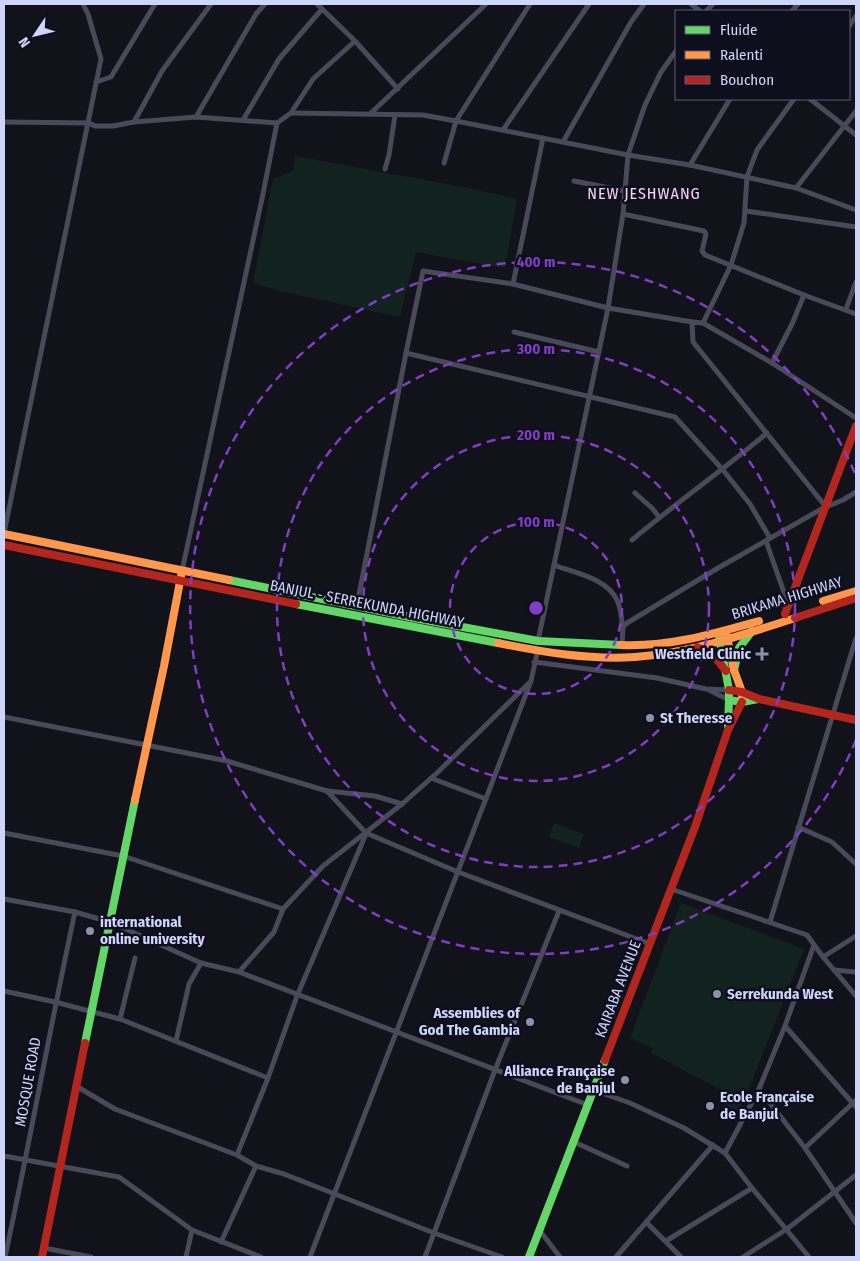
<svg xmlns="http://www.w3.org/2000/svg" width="860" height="1261" font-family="'Fira Sans Condensed',sans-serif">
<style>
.green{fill:#12231f}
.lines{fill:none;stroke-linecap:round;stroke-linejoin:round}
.street{stroke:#484a59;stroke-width:5}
.fast{stroke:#63d668;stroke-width:8}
.slow{stroke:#ff974d;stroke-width:8}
.jam{stroke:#b3261e;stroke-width:8}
.ring{fill:none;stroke:#833dc5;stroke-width:2.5;stroke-dasharray:9 6}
.poi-dot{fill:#8d90ac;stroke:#0e0f1d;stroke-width:2}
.labels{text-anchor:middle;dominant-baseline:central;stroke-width:5;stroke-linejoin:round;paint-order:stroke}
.street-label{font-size:15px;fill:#cfd4fa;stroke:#0e0f1d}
.poi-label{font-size:15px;font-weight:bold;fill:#cfd4fa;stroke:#0e0f1d;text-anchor:start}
.neighbourhood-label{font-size:16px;letter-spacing:1px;fill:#fad0f5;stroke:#0e0f1d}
.centre{fill:#833dc5;stroke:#0e0f1d;stroke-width:2.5}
.ring-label{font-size:15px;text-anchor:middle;font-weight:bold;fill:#833dc5;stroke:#0e0f1d;stroke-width:5;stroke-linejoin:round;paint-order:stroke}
</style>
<rect width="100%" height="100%" fill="#12121a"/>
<!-- green -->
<g class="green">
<polygon points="295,156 463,187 517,199 505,268 416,252 400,317 280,291 253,283 273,179 293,171"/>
<polygon points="554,823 584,834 579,848 549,837"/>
<polygon points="681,903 804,949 744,1102 651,1053 653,1048 630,1038"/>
<polygon points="724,1093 742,1103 737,1114 719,1103"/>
</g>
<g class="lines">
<!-- street -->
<g class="street">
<polyline points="317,4 355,41 398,89"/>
<polyline points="691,4 700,11"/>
<polyline points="706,11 713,4"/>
<polyline points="792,11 798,4"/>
<polyline points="849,26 856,16"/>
<polyline points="96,82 111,77 155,4"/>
<polyline points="794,99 757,150 747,177 744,223 731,265 703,323 692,322 693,342 826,507 843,500 856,492"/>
<polyline points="810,99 856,135"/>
<polyline points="291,113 423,115 456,121 628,155 690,165 796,188 856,210"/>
<polyline points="370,114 486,4"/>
<polyline points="196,117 256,14 265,4"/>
<polyline points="243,120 279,59 322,9"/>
<polyline points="4,122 89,123 95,126 113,126 134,122 196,117 277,123 291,113 313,79 355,41"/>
<polyline points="134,122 162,71 211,4"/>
<polyline points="503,130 589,4"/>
<polyline points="563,142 631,22 644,4"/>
<polyline points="444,163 456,121 530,4"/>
<polyline points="690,165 730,99"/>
<polyline points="385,169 389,155 395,115"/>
<polyline points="574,181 625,191"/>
<polyline points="796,188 856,111"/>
<polyline points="746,211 856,227"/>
<polyline points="623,214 704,231 706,234 702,251 705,255 804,295 856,314"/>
<polyline points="513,284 543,138"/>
<polyline points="846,309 856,282"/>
<polyline points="703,323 772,363 856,418"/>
<polyline points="514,332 599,352"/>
<polyline points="406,353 675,417 723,470 750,504 770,538"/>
<polyline points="772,363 792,324 804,295"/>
<polyline points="635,493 652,508 659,517"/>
<polyline points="4,533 101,59 88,14 83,4"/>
<path d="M632,540C676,503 723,470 767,433"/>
<polyline points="766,541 788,604"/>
<path d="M554,565C574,573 607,578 617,600C621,608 621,618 623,627"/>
<polyline points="182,571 263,194 277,123"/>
<polyline points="357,605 406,353 423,271 513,284 608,308 692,322"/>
<polyline points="538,641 608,308 623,214 628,155 645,105 661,72 676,51"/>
<polyline points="622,646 623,627 627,623 718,568 825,507"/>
<polyline points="534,662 657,678 706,689 729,690"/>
<polyline points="709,690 729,700"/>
<polyline points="4,717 227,761 327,791 366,833 458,872 650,944"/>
<polyline points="431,778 486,799"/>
<polyline points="327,791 375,796 402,804"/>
<polyline points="798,827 832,842 856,864"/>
<polyline points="4,833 123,856 283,909 323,866 402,804 438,772 529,683"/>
<polyline points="671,889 807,935 823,957 856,996"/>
<polyline points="4,899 75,912 110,922 201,963 239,972 588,1105"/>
<polyline points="770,922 856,638"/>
<polyline points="823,957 856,936"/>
<polyline points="834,970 856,972"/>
<polyline points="239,972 274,932 283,909"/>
<polyline points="4,991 55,1002 120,1019 268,1078"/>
<polyline points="120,1019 135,958"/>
<polyline points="785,1026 856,1107"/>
<polyline points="176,1041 189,984 201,963"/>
<polyline points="76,1086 115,1109 237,1155 256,1166 284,1174 434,1233 502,1257"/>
<polyline points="759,1089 805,1148 856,1223"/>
<polyline points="593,1090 630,1103 684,1128 725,1153 752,1188 809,1257"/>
<polyline points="574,1142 627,1166"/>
<polyline points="805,1148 856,1100"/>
<polyline points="725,1153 759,1089 785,1026 814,945"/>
<polyline points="237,1155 268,1078 297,996 366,834"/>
<polyline points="4,1156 119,1177 192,1230 261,1257"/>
<polyline points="646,1222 681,1257"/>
<polyline points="540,1231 560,1257"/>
<polyline points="666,1241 752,1188"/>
<polyline points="221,1242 256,1166"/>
<polyline points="44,1248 91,1257"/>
<path d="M5,1257C30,1142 50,1027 75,912"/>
<polyline points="186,1257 192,1230"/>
<polyline points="310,1257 531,681 538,649"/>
<polyline points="425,1257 495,1070 559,911"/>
<polyline points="616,1257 713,1145"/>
<polyline points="743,1257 787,1229 856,1175"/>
</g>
<!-- fast -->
<g class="fast">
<polyline points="229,580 414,618 538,641 621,645"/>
<polyline points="296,604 498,643"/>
<polyline points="719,636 729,690 729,700 742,702 758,699"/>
<polyline points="734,670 739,648 752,631"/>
<polyline points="728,726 729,700"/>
<polyline points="85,1043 135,800"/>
<polyline points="529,1257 605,1060"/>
</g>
<!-- slow -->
<g class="slow">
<polyline points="4,534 229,580"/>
<polyline points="823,601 856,591"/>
<polyline points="726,632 734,670 742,692 742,697"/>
<path d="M498,643C543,652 588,660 635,657C690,653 743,635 795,618"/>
<path d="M621,645C670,647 713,634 759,621"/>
<polyline points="135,800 164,666 182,571"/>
</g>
<!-- jam -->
<g class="jam">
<polyline points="4,545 296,604"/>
<polyline points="785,614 856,426"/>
<polyline points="795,618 856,598"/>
<polyline points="697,647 714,656 726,671"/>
<polyline points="729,690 742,692 759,699 856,720"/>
<polyline points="605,1060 695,827 728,730 742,702"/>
<polyline points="42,1257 85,1043"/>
</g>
</g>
<!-- distance rings -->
<g class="ring">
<circle cx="536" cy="608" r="86"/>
<circle cx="536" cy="608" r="173"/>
<circle cx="536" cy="608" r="259"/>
<path d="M856 740A346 346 0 1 1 856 476"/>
</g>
<!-- markers -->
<g class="poi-dot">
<path d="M759.5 646.5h5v5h5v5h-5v5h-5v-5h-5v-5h5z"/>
<circle cx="650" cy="718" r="5"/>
<circle cx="90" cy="931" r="5"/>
<circle cx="717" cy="994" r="5"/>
<circle cx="530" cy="1022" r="5"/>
<circle cx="625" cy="1080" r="5"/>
<circle cx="710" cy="1106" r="5"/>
</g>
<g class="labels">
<!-- street labels -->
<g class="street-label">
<text transform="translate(787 598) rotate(-17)">BRIKAMA HIGHWAY</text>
<text transform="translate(367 604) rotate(11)">BANJUL - SERREKUNDA HIGHWAY</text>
<text transform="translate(618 989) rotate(-69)">KAIRABA AVENUE</text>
<text transform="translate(28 1082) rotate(-80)">MOSQUE ROAD</text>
</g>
<!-- poi labels -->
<g class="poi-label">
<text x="751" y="654" text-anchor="end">Westfield Clinic</text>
<text x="660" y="718">St Theresse</text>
<text x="100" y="922">international<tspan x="100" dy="17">online university</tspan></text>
<text x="727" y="994">Serrekunda West</text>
<text x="520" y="1013" text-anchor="end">Assemblies of<tspan x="520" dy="17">God The Gambia</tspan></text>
<text x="615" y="1071" text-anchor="end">Alliance Française<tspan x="615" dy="17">de Banjul</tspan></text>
<text x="720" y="1097">Ecole Française<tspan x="720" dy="17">de Banjul</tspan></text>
</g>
<!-- neighbourhood labels -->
<g class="neighbourhood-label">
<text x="644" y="193">NEW JESHWANG</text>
</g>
</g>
<circle cx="536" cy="608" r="8" class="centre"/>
<g class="ring-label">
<text x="536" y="267">400 m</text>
<text x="536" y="354">300 m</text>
<text x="536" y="440">200 m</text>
<text x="536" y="527">100 m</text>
</g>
<!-- border -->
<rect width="860" height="1261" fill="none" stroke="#cfd4fa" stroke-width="10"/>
<!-- legend -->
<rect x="675" y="10" width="175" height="90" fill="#0e0f1d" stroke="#5b5e75"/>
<rect x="685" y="26" width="25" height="8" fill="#63d668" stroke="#5b5e75"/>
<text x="720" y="35" font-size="15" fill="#cfd4fa">Fluide</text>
<rect x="685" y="51" width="25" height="8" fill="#ff974d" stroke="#5b5e75"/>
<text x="720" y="60" font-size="15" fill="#cfd4fa">Ralenti</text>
<rect x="685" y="76" width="25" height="8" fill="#b3261e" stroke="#5b5e75"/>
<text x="720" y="85" font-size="15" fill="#cfd4fa">Bouchon</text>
<!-- north arrow -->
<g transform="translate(35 35) rotate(235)" stroke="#0e0f1d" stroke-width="4" paint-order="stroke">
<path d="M0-4L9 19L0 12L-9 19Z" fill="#cfd4fa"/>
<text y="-8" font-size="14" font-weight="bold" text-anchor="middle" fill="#cfd4fa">N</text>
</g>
</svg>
